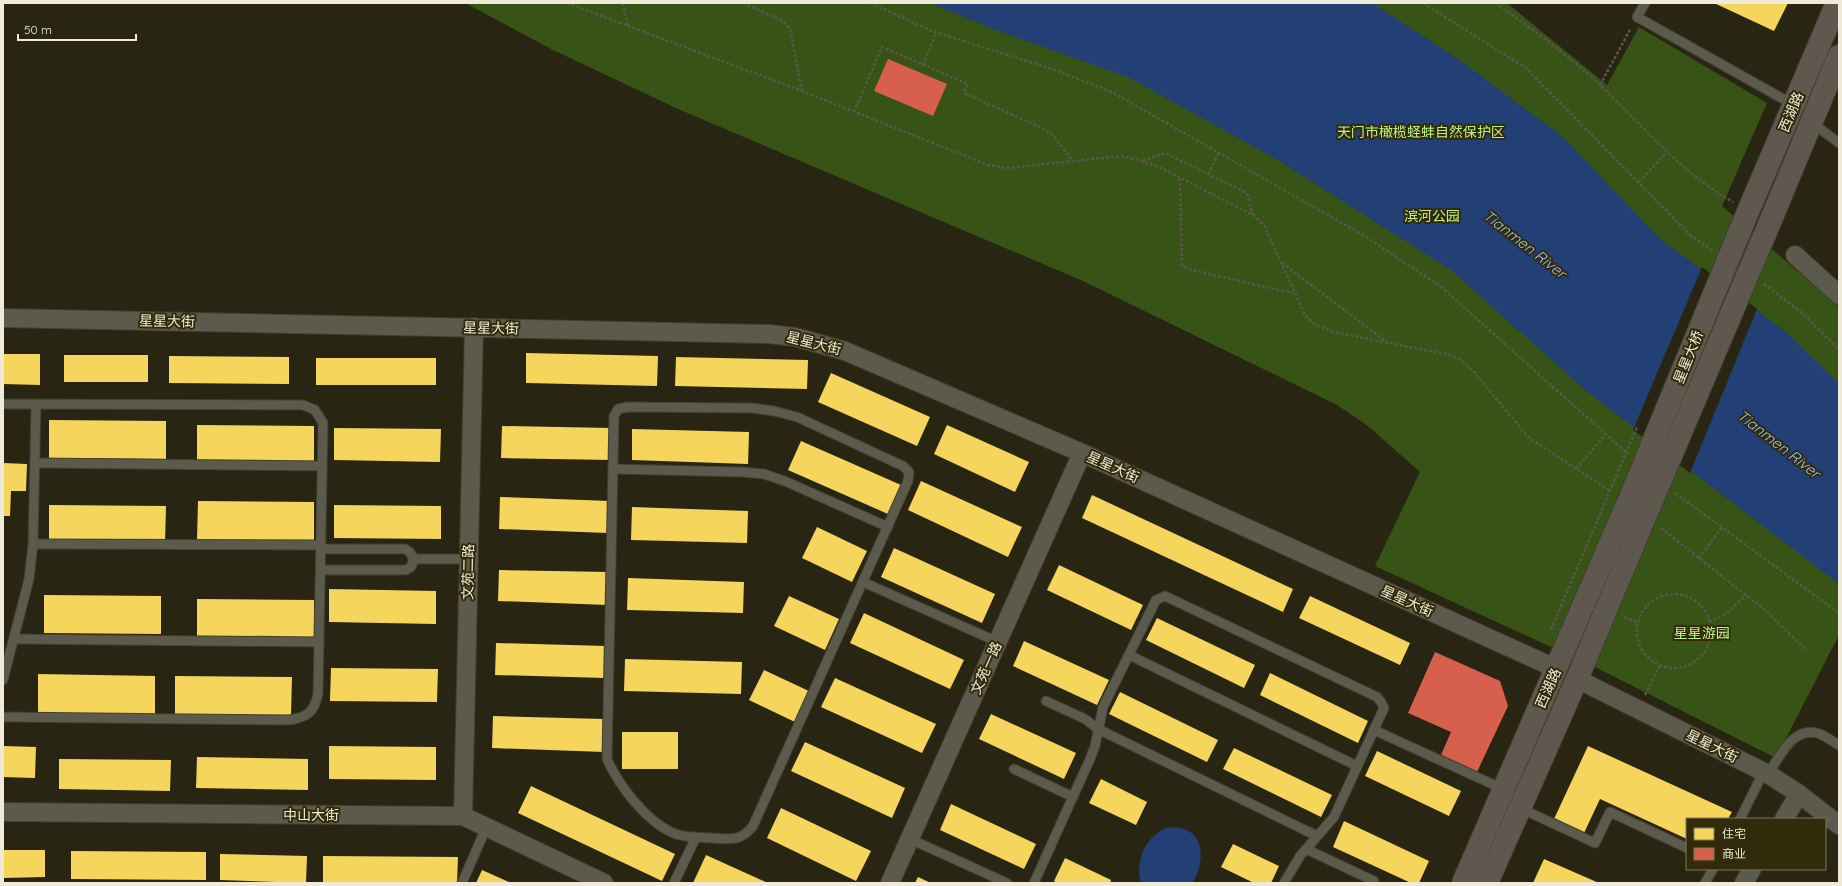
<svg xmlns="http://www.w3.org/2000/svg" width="1842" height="886" font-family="Quicksand,'Noto Sans SC',sans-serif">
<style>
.green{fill:#385316}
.water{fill:#224076}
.pier{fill:#292513}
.homes{fill:#f6d55c}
.shops{fill:#d6604d}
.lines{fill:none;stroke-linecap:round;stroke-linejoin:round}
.service-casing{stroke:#413e32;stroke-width:11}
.minor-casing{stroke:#413e32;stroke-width:20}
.secondary-casing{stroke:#413e32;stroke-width:24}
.path{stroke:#59574b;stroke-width:2.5;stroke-dasharray:3 2;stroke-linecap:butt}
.service{stroke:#5c5a4c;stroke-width:9}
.minor{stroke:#5c5a4c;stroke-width:18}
.secondary{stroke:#5e584e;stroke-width:22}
.secondary-bridge-casing{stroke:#413e32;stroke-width:24;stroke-linecap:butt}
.path-bridge{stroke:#59574b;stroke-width:2.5;stroke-dasharray:3 2;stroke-linecap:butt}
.secondary-bridge{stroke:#5e584e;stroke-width:22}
.labels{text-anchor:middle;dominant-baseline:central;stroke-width:4;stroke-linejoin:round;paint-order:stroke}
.street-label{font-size:14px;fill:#efebd8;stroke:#322b0a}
.park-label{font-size:14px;fill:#bdf38e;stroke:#322b0a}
.water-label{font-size:15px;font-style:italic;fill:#a3c2f9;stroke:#322b0a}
</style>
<rect width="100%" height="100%" fill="#292513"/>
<!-- green -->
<polygon class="green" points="465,3 1507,3 1607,85 1639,27 1767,103 1722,206 1839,307 1839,635 1776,758 1599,669 1375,566 1420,472 1368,426 1337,405 1083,281 678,109 553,50"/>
<!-- water -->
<g class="water">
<polygon points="931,3 1372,3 1458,59 1563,137 1659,238 1787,333 1839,384 1839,584 1585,390 1451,270 1276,159 1128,77 993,29"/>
<path d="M1166,828C1204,823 1207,857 1193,883H1141C1135,862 1145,837 1166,828Z"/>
</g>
<!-- pier -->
<polygon class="pier" points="1702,267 1757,309 1690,473 1633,430"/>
<!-- homes -->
<g class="homes">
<polygon points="1714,3 1788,3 1774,31"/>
<polygon points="526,353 658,356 657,386 526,383"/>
<polygon points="3,354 40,354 40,385 3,384"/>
<rect x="64" y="355" width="84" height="27"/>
<polygon points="169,356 289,357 289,384 169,383"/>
<polygon points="676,357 808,360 807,389 675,386"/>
<rect x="316" y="358" width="120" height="27"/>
<polygon points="831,373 930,417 917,446 818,402"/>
<polygon points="49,420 166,421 166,459 49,458"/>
<polygon points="197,425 314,426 314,464 197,463"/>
<polygon points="947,425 1029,462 1015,492 934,454"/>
<polygon points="502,426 611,428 611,460 501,458"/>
<polygon points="334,428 441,429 440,462 334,460"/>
<polygon points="632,429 749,432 748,464 632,460"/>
<polygon points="801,441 901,485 888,514 788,470"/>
<polygon points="3,463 27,464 26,491 11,491 10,516 3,516"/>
<polygon points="921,481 1022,527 1008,557 908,510"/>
<polygon points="1092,495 1293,589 1283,612 1082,518"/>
<polygon points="500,497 610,501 608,533 499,529"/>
<polygon points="198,501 314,502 314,541 197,540"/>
<polygon points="49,505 166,506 165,544 49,543"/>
<polygon points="334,505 441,506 441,539 334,538"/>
<polygon points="632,507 748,511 747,543 631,540"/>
<polygon points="817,527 867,551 852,582 802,558"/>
<polygon points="894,548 995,594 982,623 881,577"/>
<polygon points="1059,565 1143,605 1131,630 1047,590"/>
<polygon points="499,570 609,572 608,605 498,601"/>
<polygon points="628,578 744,582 743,613 627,610"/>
<polygon points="329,589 436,591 436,624 329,622"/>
<polygon points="44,595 161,596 161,634 44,633"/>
<polygon points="789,596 839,619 825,650 774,626"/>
<polygon points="1310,596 1410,643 1400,665 1299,618"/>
<polygon points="197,599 314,600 314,638 197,637"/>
<polygon points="864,613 964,660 950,689 850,643"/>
<polygon points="1157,618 1255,665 1244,688 1146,640"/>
<polygon points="1024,641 1109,680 1097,705 1013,666"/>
<polygon points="496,643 606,646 606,678 495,675"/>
<polygon points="625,659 742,662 741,694 624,691"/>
<polygon points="331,668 438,669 437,702 330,701"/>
<polygon points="764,670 811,692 797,723 749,700"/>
<polygon points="1270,673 1368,721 1358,743 1260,695"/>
<polygon points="38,674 155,676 155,714 38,713"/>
<polygon points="175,676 292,677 291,715 175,714"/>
<polygon points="835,678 936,724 922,753 821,707"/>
<polygon points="1120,692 1218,740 1207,762 1109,714"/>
<polygon points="991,714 1076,753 1064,779 979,739"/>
<polygon points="493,716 604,719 604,752 492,748"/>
<rect x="622" y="732" width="56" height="37"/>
<polygon points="805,742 905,788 892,818 791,771"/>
<polygon points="3,746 36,747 35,778 3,777"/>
<polygon points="329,746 436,747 436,780 329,779"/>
<polygon points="1588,746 1732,812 1728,819 1687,819 1687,839 1600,799 1584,833 1554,819"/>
<polygon points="1234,748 1332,795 1321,817 1223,769"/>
<polygon points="1377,751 1461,791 1449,816 1365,776"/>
<polygon points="197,757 308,759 308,790 196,788"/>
<polygon points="59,759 171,760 170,791 59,789"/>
<polygon points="1101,779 1147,802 1136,825 1089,803"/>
<polygon points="531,786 675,854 662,881 518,813"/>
<polygon points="951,804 1036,844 1024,869 940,830"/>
<polygon points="781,808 871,851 856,881 767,838"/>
<polygon points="1344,821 1429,861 1419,883 1411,883 1333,847"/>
<polygon points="1233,844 1279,866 1271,883 1254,883 1221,867"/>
<polygon points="3,850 45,850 45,877 3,878"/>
<polygon points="71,851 206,852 206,880 71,879"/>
<polygon points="220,854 307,856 306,883 220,880"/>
<polygon points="706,855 768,883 693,883"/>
<polygon points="323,856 458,857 457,883 323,883"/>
<polygon points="1065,858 1111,880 1110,883 1057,883 1054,881"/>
<polygon points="1544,859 1599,883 1533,883"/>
<polygon points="482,870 511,883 476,883"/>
<polygon points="918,877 931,883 915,883"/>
</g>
<!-- shops -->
<g class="shops">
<polygon points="888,59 947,84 933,116 874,91"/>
<polygon points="1435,652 1500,681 1508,706 1477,772 1441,755 1451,732 1408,713"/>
</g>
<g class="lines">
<defs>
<g id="service">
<polyline points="1645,3 1637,17 1794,105"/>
<polyline points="1811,122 1839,143"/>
<path d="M3,404L303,405L315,410L323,423L318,694C314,713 307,717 289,720L3,717"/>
<path d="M628,407L752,408L774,411L797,417L903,466L909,472L908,481L753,826C740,842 731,839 712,838C700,837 688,838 676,834C648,824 619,786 607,759L614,416L618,409Z"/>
<polyline points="36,463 322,466"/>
<polyline points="613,469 742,472 764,474 787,482 888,527"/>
<polyline points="33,544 321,545"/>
<polyline points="413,559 468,559"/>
<path d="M321,570H406L411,567C415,559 413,553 405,549H321"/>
<polyline points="863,582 998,642"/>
<polyline points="14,639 319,642"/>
<polyline points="1129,655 1357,766"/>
<polyline points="3,680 29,579 33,544 36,404"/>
<polyline points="1046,701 1085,719 1098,729 1317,836"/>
<polyline points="1374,730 1503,789"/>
<polyline points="1014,769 1073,797"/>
<path d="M1768,774C1781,755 1793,725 1820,734C1827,737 1833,742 1839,745"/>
<polyline points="1520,808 1595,843 1610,812 1687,848"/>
<polyline points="1740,819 1764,771"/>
<polyline points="910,839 1007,883"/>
<polyline points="1306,849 1374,881"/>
<polyline points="462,883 486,828"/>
<polyline points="674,883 696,837"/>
<polyline points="1034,883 1090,759 1095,746 1103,707 1156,600 1165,596 1377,697 1381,702 1384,708 1334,817 1300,856 1284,883"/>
<polyline points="1705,883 1713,869"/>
</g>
<g id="minor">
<polyline points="1795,255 1839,295"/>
<polyline points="3,318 769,334 795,337 845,351 1082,453 1557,669"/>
<polyline points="1577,679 1768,774 1799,794 1839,825"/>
<polyline points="3,812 463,816 604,883"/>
<polyline points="463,816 474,327"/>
<polyline points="1784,819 1799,794"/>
<polyline points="890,883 1082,453"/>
<polyline points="1744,883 1752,869"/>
</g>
<g id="secondary">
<polyline points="1744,221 1837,3"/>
<polyline points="1765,234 1839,56"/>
<polyline points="1463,883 1632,493"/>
<polyline points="1487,883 1577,679 1651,503"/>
</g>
</defs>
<!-- service casing -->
<use href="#service" class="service-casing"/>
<!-- minor casing -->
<use href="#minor" class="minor-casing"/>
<!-- secondary casing -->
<use href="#secondary" class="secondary-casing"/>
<!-- path -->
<g class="path">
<polyline points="567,3 802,91 988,165 1007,168 1123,156 1157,166 1253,215 1264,225 1305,315 1316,325 1333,332 1450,355 1461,360 1474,372 1528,437 1610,491"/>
<polyline points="623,3 628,26"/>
<polyline points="743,3 783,21 790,29 802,91"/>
<polyline points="870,3 932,31 1052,69 1112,92 1363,235 1440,286 1628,454"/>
<polyline points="1423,3 1526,68 1690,235 1713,251"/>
<path d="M1495,3C1531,28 1568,55 1600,85C1643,126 1681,173 1733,202"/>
<polyline points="923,65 936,32"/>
<polyline points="1600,85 1631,28"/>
<polyline points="854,112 882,47 968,84 964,93 1044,129 1051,133 1074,162"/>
<polyline points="1143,161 1165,153 1247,193 1253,215"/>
<polyline points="1208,174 1219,152"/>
<polyline points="1180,178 1182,265 1188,269 1296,294"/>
<polyline points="1639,182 1667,152"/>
<polyline points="1282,263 1387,342"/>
<polyline points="1764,284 1801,312 1839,349"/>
<polyline points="1576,469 1606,434"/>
<polyline points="1675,493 1839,613"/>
<polyline points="1661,528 1766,611 1807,651"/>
<polyline points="1699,558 1722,527"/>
<circle cx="1674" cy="631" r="37"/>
<polyline points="1624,617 1638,623"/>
<polyline points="1709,622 1727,613 1746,595"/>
<polyline points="1551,630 1614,481"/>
<polyline points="1645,695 1660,665"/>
</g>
<!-- service -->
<use href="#service" class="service"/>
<!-- minor -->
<use href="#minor" class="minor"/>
<!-- secondary -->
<use href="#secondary" class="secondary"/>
<defs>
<g id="secondary-bridge">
<polyline points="1632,493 1744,221"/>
<polyline points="1651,503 1765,234"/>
</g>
</defs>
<!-- secondary-bridge casing -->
<use href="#secondary-bridge" class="secondary-bridge-casing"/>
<!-- path-bridge -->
<polyline class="path-bridge" points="1614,481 1637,427"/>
<!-- secondary-bridge -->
<use href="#secondary-bridge" class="secondary-bridge"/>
</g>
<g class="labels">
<!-- street labels -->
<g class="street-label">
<text transform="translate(1791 112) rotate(-67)">西湖路</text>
<text transform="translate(167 321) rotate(1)">星星大街</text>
<text transform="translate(491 328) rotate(1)">星星大街</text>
<text transform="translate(814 343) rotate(14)">星星大街</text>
<text transform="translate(1688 357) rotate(-68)">星星大桥</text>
<text transform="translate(1113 467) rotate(24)">星星大街</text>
<text transform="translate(468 572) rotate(-89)">文苑二路</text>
<text transform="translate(1407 601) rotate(24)">星星大街</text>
<text transform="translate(986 668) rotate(-66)">文苑一路</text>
<text transform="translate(1548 688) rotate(-66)">西湖路</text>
<text transform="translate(1712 746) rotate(26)">星星大街</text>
<text x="311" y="815">中山大街</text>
</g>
<!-- park labels -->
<g class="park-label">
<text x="1421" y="132">天门市橄榄蛏蚌自然保护区</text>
<text x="1432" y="216">滨河公园</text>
<text x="1702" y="633">星星游园</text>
</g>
<!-- water labels -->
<g class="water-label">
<text transform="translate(1525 244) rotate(38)">Tianmen River</text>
<text transform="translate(1779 444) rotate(38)">Tianmen River</text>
</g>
</g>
<!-- border -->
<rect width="1842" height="886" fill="none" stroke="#efebd8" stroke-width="8"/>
<!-- legend -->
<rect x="1686" y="818" width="140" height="52" fill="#322b0a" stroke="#7e785c"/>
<rect x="1694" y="828" width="20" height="12" fill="#f6d55c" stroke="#7e785c"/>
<text x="1722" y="838" font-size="12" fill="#efebd8">住宅</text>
<rect x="1694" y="848" width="20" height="12" fill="#d6604d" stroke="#7e785c"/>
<text x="1722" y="858" font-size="12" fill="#efebd8">商业</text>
<!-- scale -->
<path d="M18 34v6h118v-6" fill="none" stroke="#efebd8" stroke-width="2"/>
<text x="24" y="34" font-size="12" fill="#efebd8" stroke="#322b0a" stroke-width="3" paint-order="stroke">50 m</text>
</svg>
